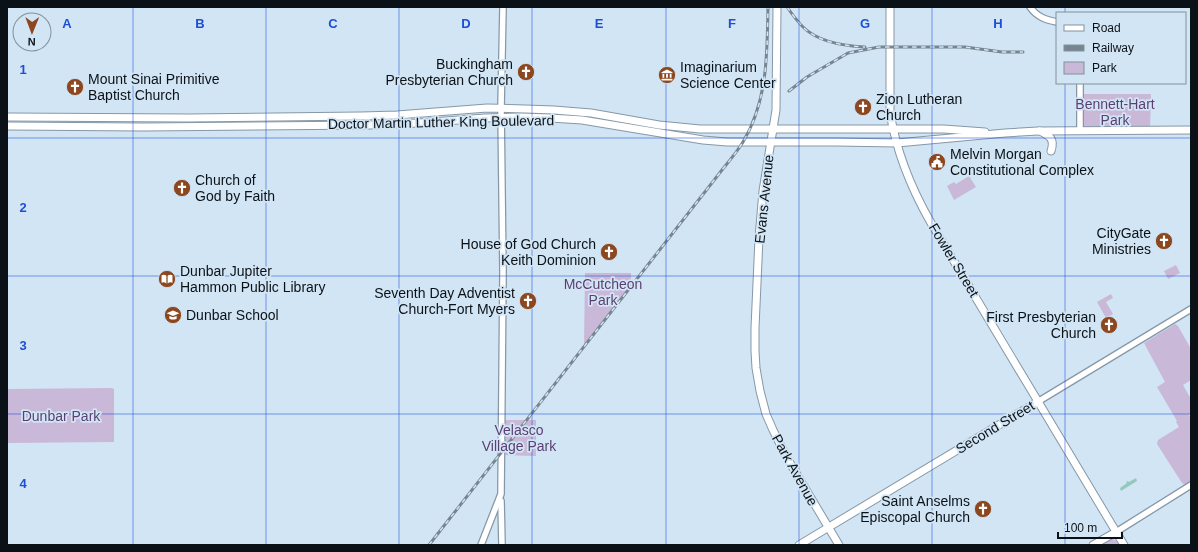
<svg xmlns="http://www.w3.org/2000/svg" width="1198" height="552" font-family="Arial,sans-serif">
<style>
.green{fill:#c9b8d8}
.water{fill:#94c9bb}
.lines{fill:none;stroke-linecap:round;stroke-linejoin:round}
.minor-casing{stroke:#8698a7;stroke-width:8}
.major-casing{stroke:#8698a7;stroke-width:9}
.minor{stroke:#fff;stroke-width:5.5}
.major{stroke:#fff;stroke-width:7}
.rail-casing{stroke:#778590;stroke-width:3}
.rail{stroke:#d2e5f5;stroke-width:1.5;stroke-dasharray:4.5;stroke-linecap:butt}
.grid{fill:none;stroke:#1d4ed8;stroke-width:1;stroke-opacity:0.55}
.labels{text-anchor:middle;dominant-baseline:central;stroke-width:3.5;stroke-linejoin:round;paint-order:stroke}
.poi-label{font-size:14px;fill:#0b1217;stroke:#d2e5f5;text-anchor:start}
.park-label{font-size:14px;fill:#5c3f72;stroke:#d2e5f5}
.street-label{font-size:14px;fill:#0b1217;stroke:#d2e5f5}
.grid-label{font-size:13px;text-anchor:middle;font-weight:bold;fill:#1d4ed8;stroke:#d2e5f5;stroke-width:3.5;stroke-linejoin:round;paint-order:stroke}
</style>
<rect width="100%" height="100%" fill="#d2e5f5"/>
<!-- green -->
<g class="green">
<polygon points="1081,94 1151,94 1150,130 1080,130"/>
<polygon points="969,176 976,187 954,200 947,186 954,182 956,184"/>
<polygon points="1176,265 1180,273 1168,279 1164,271"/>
<polygon points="585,273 631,273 631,287 584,347"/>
<polygon points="1111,294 1113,298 1106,302 1113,314 1106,318 1097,302"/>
<polygon points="1175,324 1178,326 1191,349 1191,380 1183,385 1191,399 1191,413 1189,415 1191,420 1191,481 1185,485 1182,483 1157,444 1158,440 1179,427 1176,422 1177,421 1157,387 1165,382 1144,343"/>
<polygon points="112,388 114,389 114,442 7,443 7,389"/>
<polygon points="502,420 536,420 536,456 502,455"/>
<polygon points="1111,539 1115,540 1119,545 1100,545"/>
</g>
<!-- water -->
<polygon class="water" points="1136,478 1137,481 1121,491 1120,488 1127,483 1126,482 1128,481 1129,482"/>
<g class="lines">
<defs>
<g id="minor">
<path d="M1030,7C1037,17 1046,20 1057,22"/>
<polyline points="1080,130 1080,83"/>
<polyline points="1039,401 1191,309"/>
<polyline points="501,501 502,545"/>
<polyline points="1116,532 1191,485"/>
<polyline points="481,545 501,494 503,272 501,108 503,7"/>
</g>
<g id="major">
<polyline points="777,7 776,110 763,191 759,238 755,328 755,351 756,368 760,391 766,414 773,430 787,458 839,545"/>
<path d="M890,7V112C896,151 911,188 931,223L1124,545"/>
<polyline points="7,117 189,118 361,116 397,115 487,108 525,109 554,110 591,113 659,125 700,129 944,129 985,132"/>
<polyline points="7,126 144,127 370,125 419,123 485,118 521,117 550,118 582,120 703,140 727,142 836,142 897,143 1005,133 1038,131 1191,130"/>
<path d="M1040,131C1050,136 1055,139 1051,151"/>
<polyline points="799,545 1039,401"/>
<polyline points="1093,545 1116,532"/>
</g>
</defs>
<!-- minor casing -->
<use href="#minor" class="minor-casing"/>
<!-- major casing -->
<use href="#major" class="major-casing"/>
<!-- minor -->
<use href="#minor" class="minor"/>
<!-- major -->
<use href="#major" class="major"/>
<defs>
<g id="rail">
<path d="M787,7C792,14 797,21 803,27C818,42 844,46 865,47"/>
<polyline points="789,91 807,77 848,53 879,47 965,47 1002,52 1023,52"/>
<path d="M429,545L715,179C724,167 735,155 743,142C768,100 767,54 768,7"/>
</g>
</defs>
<!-- rail casing -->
<use href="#rail" class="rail-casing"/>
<!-- rail -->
<use href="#rail" class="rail"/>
</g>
<!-- grid -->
<path class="grid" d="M133,7V545M266,7V545M399,7V545M532,7V545M666,7V545M799,7V545M932,7V545M1065,7V13M1065,83V545M7,138H1191M7,276H1191M7,414H1191"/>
<!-- icons -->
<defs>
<symbol id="church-disc" viewBox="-11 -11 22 22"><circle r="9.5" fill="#8c471e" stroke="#d2e5f5"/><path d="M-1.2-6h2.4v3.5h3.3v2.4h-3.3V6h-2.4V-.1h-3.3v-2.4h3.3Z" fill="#fff"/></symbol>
<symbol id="museum-disc" viewBox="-11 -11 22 22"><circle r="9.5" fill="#8c471e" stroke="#d2e5f5"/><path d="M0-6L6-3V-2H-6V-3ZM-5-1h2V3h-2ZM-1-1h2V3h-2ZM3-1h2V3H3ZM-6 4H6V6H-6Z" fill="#fff"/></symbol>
<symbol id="civic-disc" viewBox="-11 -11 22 22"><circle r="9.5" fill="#8c471e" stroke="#d2e5f5"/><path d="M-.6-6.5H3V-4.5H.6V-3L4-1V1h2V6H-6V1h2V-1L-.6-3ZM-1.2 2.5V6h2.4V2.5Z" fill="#fff"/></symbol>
<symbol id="library-disc" viewBox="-11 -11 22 22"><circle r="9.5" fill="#8c471e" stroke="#d2e5f5"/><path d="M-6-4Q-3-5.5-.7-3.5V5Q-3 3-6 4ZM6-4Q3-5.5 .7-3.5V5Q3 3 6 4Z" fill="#fff"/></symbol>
<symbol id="school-disc" viewBox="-11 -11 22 22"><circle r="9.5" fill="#8c471e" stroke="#d2e5f5"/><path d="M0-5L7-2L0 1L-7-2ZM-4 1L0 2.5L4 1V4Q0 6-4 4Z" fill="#fff"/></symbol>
</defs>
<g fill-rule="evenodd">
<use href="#church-disc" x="516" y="62" width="20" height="20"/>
<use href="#museum-disc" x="657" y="65" width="20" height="20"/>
<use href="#church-disc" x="65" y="77" width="20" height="20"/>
<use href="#church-disc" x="853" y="97" width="20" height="20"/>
<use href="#civic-disc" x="927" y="152" width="20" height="20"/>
<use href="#church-disc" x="172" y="178" width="20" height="20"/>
<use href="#church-disc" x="1154" y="231" width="20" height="20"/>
<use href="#church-disc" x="599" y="242" width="20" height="20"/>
<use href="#library-disc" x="157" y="269" width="20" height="20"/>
<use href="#church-disc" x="518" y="291" width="20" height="20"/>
<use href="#school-disc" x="163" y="305" width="20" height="20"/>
<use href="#church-disc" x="1099" y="315" width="20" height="20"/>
<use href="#church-disc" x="973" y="499" width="20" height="20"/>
</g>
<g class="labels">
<!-- poi labels -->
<g class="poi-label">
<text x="513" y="64" text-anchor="end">Buckingham<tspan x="513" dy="16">Presbyterian Church</tspan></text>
<text x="680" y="67">Imaginarium<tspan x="680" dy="16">Science Center</tspan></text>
<text x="88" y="79">Mount Sinai Primitive<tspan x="88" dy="16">Baptist Church</tspan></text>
<text x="876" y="99">Zion Lutheran<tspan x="876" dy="16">Church</tspan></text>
<text x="950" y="154">Melvin Morgan<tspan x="950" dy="16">Constitutional Complex</tspan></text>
<text x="195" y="180">Church of<tspan x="195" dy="16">God by Faith</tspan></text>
<text x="1151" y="233" text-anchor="end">CityGate<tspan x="1151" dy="16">Ministries</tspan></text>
<text x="596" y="244" text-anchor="end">House of God Church<tspan x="596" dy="16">Keith Dominion</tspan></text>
<text x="180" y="271">Dunbar Jupiter<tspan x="180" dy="16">Hammon Public Library</tspan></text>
<text x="515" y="293" text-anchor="end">Seventh Day Adventist<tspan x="515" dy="16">Church-Fort Myers</tspan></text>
<text x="186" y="315">Dunbar School</text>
<text x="1096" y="317" text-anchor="end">First Presbyterian<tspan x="1096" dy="16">Church</tspan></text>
<text x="970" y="501" text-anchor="end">Saint Anselms<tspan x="970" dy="16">Episcopal Church</tspan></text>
</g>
<!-- park labels -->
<g class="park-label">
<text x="1115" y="104">Bennett-Hart<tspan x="1115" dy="16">Park</tspan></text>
<text x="603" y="284">McCutcheon<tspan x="603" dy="16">Park</tspan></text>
<text x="61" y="416">Dunbar Park</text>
<text x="519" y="430">Velasco<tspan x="519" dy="16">Village Park</tspan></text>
</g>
<!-- street labels -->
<g class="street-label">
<text transform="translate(441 122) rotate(-1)">Doctor Martin Luther King Boulevard</text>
<text transform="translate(764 199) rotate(-84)">Evans Avenue</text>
<text transform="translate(954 260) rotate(59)">Fowler Street</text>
<text transform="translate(995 427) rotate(-31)">Second Street</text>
<text transform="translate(795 470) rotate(61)">Park Avenue</text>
</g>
</g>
<g class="grid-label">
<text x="67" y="28">A</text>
<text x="200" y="28">B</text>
<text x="333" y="28">C</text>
<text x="466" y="28">D</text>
<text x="599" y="28">E</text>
<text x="732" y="28">F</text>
<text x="865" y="28">G</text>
<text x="998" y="28">H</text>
<text x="23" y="74">1</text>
<text x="23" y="212">2</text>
<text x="23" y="350">3</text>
<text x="23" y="488">4</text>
</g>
<!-- border -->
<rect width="1198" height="552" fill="none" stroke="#0b1217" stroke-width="16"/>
<!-- legend -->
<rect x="1056" y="12" width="130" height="72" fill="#d2e5f5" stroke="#82919c"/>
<rect x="1064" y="25" width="20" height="6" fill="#ffffff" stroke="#82919c"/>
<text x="1092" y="32" font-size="12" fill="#0b1217">Road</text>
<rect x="1064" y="45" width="20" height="6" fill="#778590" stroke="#82919c"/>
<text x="1092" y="52" font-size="12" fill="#0b1217">Railway</text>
<rect x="1064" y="62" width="20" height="12" fill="#c9b8d8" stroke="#82919c"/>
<text x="1092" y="72" font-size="12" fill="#0b1217">Park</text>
<!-- north arrow -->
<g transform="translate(32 32) rotate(181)"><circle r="19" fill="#d2e5f5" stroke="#82919c"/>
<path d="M0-3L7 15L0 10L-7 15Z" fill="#8c471e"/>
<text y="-6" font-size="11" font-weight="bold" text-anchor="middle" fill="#0b1217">N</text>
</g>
<!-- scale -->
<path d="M1058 532v6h64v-6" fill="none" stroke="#0b1217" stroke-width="2"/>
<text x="1064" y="532" font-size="12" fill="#0b1217" stroke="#d2e5f5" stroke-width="3" paint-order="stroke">100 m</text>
</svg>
